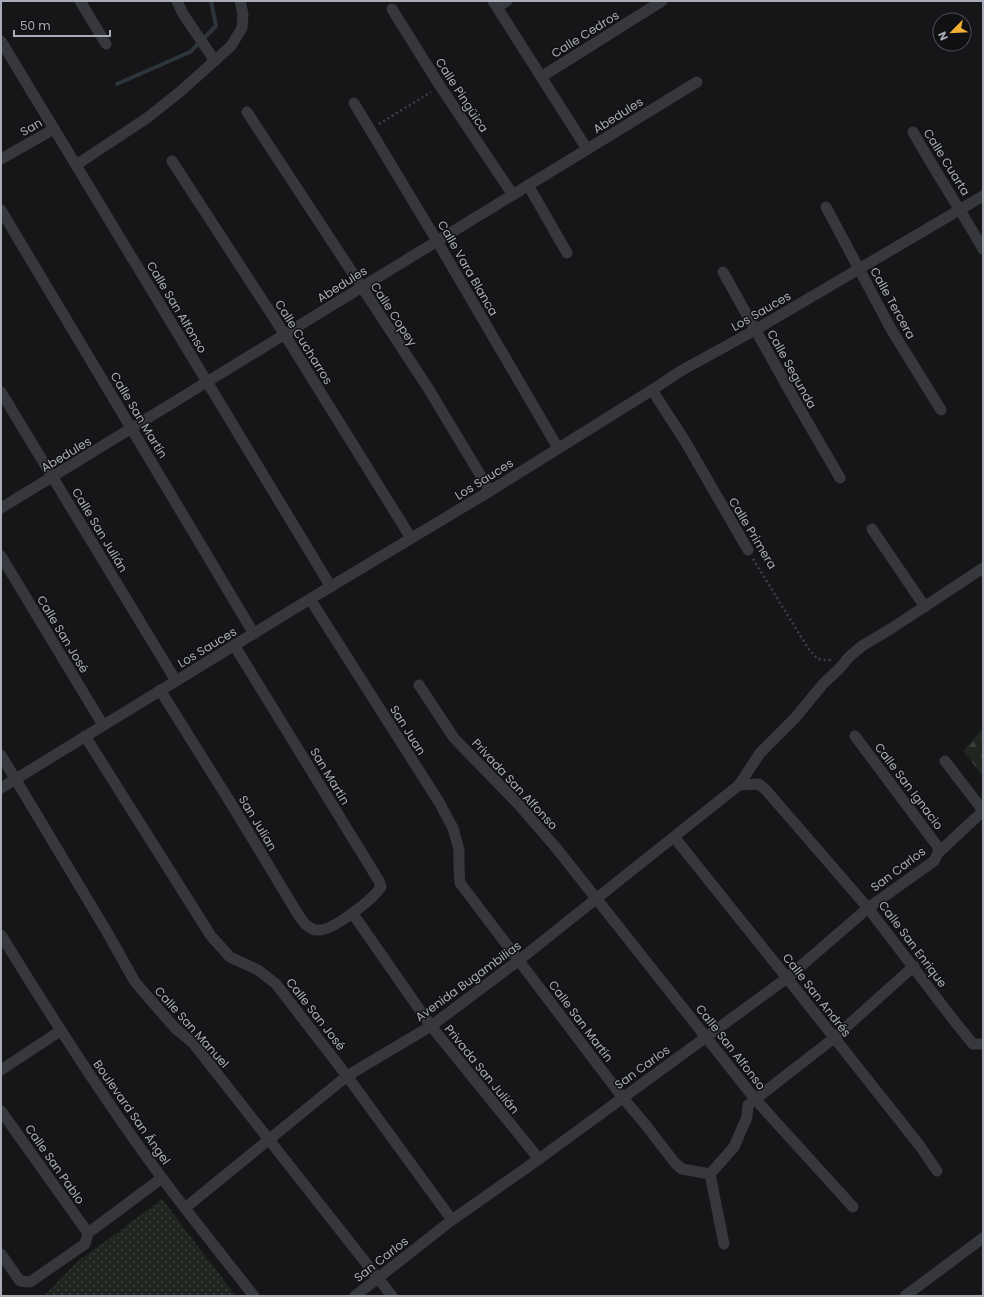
<svg xmlns="http://www.w3.org/2000/svg" width="984" height="1297" font-family="Poppins,sans-serif">
<style>
.grass{fill:url(#grass-dots)}
.forest{fill:url(#forest-firs)}
.lines{fill:none;stroke-linecap:round;stroke-linejoin:round}
.stream{stroke:#2c353c;stroke-width:4}
.path{stroke:#3d3f44;stroke-width:2.5;stroke-dasharray:2 3;stroke-linecap:butt}
.street{stroke:#37383d;stroke-width:11}
.labels{text-anchor:middle;dominant-baseline:central;stroke-width:3;stroke-linejoin:round;paint-order:stroke}
.street-label{font-size:12px;fill:#a8adb8;stroke:#111113}
</style>
<defs>
<pattern id="grass-dots" width="8" height="8" patternUnits="userSpaceOnUse"><rect width="8" height="8" fill="#1e261f"/><path d="M2 2h.1M6 6h.1" fill="none" stroke="#3c433d" stroke-width="1.8" stroke-linecap="round"/></pattern>
<pattern id="forest-firs" width="22" height="20" patternUnits="userSpaceOnUse"><rect width="22" height="20" fill="#1e261f"/><path d="M5 1l3.5 6h-7zM16 11l3.5 6h-7z" fill="#3c433d"/></pattern>
</defs>
<rect width="100%" height="100%" fill="#161618"/>
<!-- grass -->
<polygon class="grass" points="162,1199 236,1296 44,1296 76,1263"/>
<!-- forest -->
<polygon class="forest" points="983,728 983,776 963,751"/>
<g class="lines">
<!-- stream -->
<polyline class="stream" points="117,84 190,52 216,26 211,1"/>
<!-- path -->
<g class="path">
<polyline points="379,124 431,92"/>
<path d="M753,559L808,648C816,658 818,661 831,660"/>
</g>
<!-- street -->
<g class="street">
<polyline points="80,1 106,44"/>
<polyline points="177,1 183,14 215,61"/>
<polyline points="493,1 587,149"/>
<polyline points="497,7 507,1"/>
<polyline points="392,9 440,86 513,195"/>
<polyline points="1,41 331,587"/>
<polyline points="541,77 662,1"/>
<polyline points="354,103 437,241 558,448"/>
<polyline points="247,112 428,388 490,491"/>
<path d="M913,132C935,171 960,209 983,249"/>
<polyline points="1,159 54,129"/>
<polyline points="172,161 285,335 411,538"/>
<polyline points="76,165 147,118 181,91 231,46 242,28 243,14 240,1"/>
<polyline points="528,185 567,253"/>
<polyline points="826,207 891,329 941,410"/>
<polyline points="1,210 254,634"/>
<polyline points="723,272 797,404 840,478"/>
<polyline points="652,390 685,441 748,550"/>
<polyline points="1,392 176,681"/>
<polyline points="1,508 697,82"/>
<polyline points="872,529 925,607"/>
<polyline points="1,556 103,725"/>
<polyline points="310,599 439,802 453,828 459,850 459,867 460,883 623,1098 645,1124 675,1163 682,1169 710,1174 724,1244"/>
<polyline points="419,685 454,738 519,805 557,849 755,1099 853,1207"/>
<path d="M160,690L232,805L296,911C301,919 307,930 318,930C333,931 373,899 381,887L379,881L234,645"/>
<polyline points="85,736 211,936 230,957 258,970 276,984 347,1076 452,1220"/>
<polyline points="855,736 938,847 938,853"/>
<polyline points="1,755 107,932 135,982 175,1028 193,1043 392,1296"/>
<polyline points="739,785 760,753 795,718 823,684 840,668 849,657 862,646 892,628 983,568"/>
<polyline points="1,788 310,599 490,491 652,390 679,372 755,330 983,196"/>
<polyline points="674,837 787,978 920,1146 937,1171"/>
<polyline points="353,914 431,1026 539,1159"/>
<path d="M1,935C52,1018 104,1100 162,1178C192,1218 223,1257 254,1296"/>
<polyline points="1,1070 60,1031"/>
<polyline points="1,1111 88,1233"/>
<polyline points="710,1174 734,1147 747,1117 748,1105 834,1038 914,966"/>
<polyline points="185,1208 347,1076 431,1026 518,961 739,785 759,784 766,790 868,908 952,1018 973,1044 983,1044"/>
<polyline points="1,1254 20,1281 30,1282 85,1244 88,1233 162,1178"/>
<polyline points="355,1296 452,1220 539,1159 787,978 868,908 934,861 938,853 982,812 981,808 945,761"/>
<polyline points="905,1296 983,1238"/>
</g>
</g>
<g class="labels">
<!-- street labels -->
<g class="street-label">
<text transform="translate(585 34) rotate(-32)">Calle Cedros</text>
<text transform="translate(462 95) rotate(57)">Calle Pingüica</text>
<text transform="translate(618 115) rotate(-32)">Abedules</text>
<text transform="translate(31 127) rotate(-30)">San</text>
<text transform="translate(947 162) rotate(58)">Calle Cuarta</text>
<text transform="translate(468 268) rotate(60)">Calle Vara Blanca</text>
<text transform="translate(342 284) rotate(-32)">Abedules</text>
<text transform="translate(893 303) rotate(61)">Calle Tercera</text>
<text transform="translate(177 307) rotate(59)">Calle San Alfonso</text>
<text transform="translate(761 311) rotate(-30)">Los Sauces</text>
<text transform="translate(394 314) rotate(57)">Calle Copey</text>
<text transform="translate(304 342) rotate(58)">Calle Cucharros</text>
<text transform="translate(792 369) rotate(61)">Calle Segunda</text>
<text transform="translate(139 415) rotate(59)">Calle San Martín</text>
<text transform="translate(66 454) rotate(-31)">Abedules</text>
<text transform="translate(484 479) rotate(-32)">Los Sauces</text>
<text transform="translate(100 530) rotate(59)">Calle San Julián</text>
<text transform="translate(753 533) rotate(59)">Calle Primera</text>
<text transform="translate(63 634) rotate(59)">Calle San José</text>
<text transform="translate(207 647) rotate(-31)">Los Sauces</text>
<text transform="translate(408 730) rotate(58)">San Juan</text>
<text transform="translate(330 776) rotate(59)">San Martín</text>
<text transform="translate(515 784) rotate(47)">Privada San Alfonso</text>
<text transform="translate(909 786) rotate(53)">Calle San Ignacio</text>
<text transform="translate(258 823) rotate(59)">San Julian</text>
<text transform="translate(898 869) rotate(-37)">San Carlos</text>
<text transform="translate(913 944) rotate(53)">Calle San Enrique</text>
<text transform="translate(468 981) rotate(-36)">Avenida Bugambilias</text>
<text transform="translate(817 995) rotate(52)">Calle San Andrés</text>
<text transform="translate(316 1014) rotate(52)">Calle San José</text>
<text transform="translate(581 1021) rotate(53)">Calle San Martín</text>
<text transform="translate(192 1027) rotate(48)">Calle San Manuel</text>
<text transform="translate(731 1047) rotate(52)">Calle San Alfonso</text>
<text transform="translate(642 1067) rotate(-36)">San Carlos</text>
<text transform="translate(482 1069) rotate(51)">Privada San Julián</text>
<text transform="translate(132 1112) rotate(55)">Boulevard San Ángel</text>
<text transform="translate(55 1164) rotate(55)">Calle San Pablo</text>
<text transform="translate(381 1259) rotate(-38)">San Carlos</text>
</g>
</g>
<!-- border -->
<rect width="984" height="1297" fill="none" stroke="#a8adb8" stroke-width="4"/>
<!-- north arrow -->
<g transform="translate(952 32) rotate(246)"><circle r="19" fill="#111113" stroke="#4d4f55"/>
<path d="M0-3L7 15L0 10L-7 15Z" fill="#f2b134"/>
<text y="-6" font-size="11" font-weight="bold" text-anchor="middle" fill="#a8adb8">N</text>
</g>
<!-- scale -->
<path d="M14 30v6h96v-6" fill="none" stroke="#a8adb8" stroke-width="2"/>
<text x="20" y="30" font-size="12" fill="#a8adb8" stroke="#111113" stroke-width="3" paint-order="stroke">50 m</text>
</svg>
